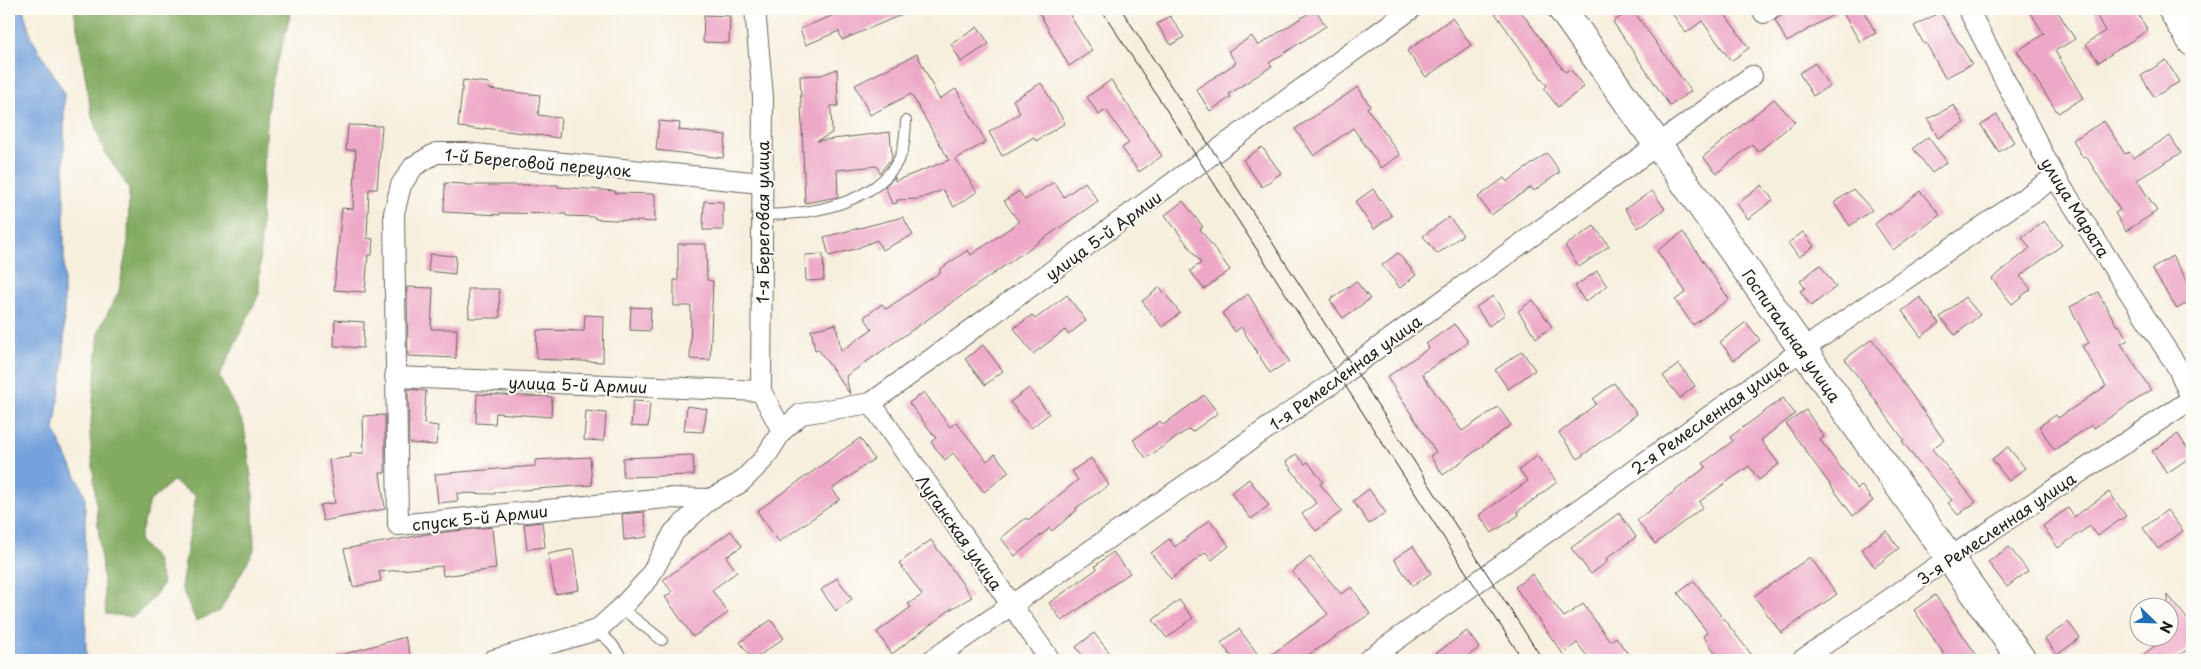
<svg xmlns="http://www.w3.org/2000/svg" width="2201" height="669" font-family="'Playpen Sans',sans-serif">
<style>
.forest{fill:#82aa60;stroke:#4f633e}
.water{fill:#74a2dc;stroke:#485f7c}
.building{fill:#eea8c7}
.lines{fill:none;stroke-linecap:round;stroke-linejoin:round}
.lane-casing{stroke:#696660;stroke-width:12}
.street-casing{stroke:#696660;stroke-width:22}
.secondary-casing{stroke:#696660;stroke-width:30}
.lane{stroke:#fff;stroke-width:10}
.street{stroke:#fff;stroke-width:20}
.secondary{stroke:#fff;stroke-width:28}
.tram{stroke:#1c1c1c;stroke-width:1}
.labels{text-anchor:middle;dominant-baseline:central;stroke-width:4;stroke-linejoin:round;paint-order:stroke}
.street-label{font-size:16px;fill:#1c1c1c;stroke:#fdfcf7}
</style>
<rect width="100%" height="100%" fill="#fdfcf7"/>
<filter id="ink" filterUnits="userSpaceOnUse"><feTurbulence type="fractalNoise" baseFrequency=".02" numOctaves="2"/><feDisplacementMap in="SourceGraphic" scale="10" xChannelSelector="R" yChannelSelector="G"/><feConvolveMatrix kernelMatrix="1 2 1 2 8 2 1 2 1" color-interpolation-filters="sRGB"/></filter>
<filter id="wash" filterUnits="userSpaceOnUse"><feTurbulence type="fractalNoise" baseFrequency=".0096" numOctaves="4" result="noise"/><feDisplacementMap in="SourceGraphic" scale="20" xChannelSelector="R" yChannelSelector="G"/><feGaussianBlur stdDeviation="1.12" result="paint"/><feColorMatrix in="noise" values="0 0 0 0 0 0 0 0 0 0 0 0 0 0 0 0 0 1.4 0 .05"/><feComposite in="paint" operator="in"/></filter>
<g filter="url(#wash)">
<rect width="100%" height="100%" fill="#f7efde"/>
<!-- forest -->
<polygon class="forest" points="74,9 292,9 269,94 262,195 259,294 219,377 244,425 253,492 254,550 220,611 196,621 181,587 196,496 173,481 150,501 139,540 156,559 163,584 149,603 133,617 106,614 90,435 99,330 119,291 128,241 129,188 104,151 92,117"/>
<!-- water -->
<polygon class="water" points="9,9 23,9 32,39 64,92 64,362 54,430 85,495 86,660 9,660"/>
<g id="blocks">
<!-- building -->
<g class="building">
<polygon points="848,9 915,9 842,40 839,31 806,45 800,29"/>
<polygon points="1037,9 1066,9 1092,51 1069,66"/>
<polygon points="1315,9 1326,26 1269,63 1272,66 1229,94 1231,97 1210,111 1196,89 1236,63 1228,51 1252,36 1258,46"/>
<polygon points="1492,9 1519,9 1565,72 1570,69 1584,87 1558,107 1544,89 1547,86"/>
<polygon points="1632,9 1691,91 1670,106 1613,22"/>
<polygon points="1669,9 1721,9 1749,48 1731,61 1702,21 1686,33"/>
<polygon points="1792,9 1862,9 1876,33 1860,42 1841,10 1787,42 1775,20"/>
<polygon points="2028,9 2056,9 2075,39 2055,51 2083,98 2058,113 2017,51 2044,34"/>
<polygon points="2093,9 2134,9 2148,30 2099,62 2086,44 2105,31"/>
<polygon points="1940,12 1972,64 1945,78 1926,43 1924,44 1914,26"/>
<polygon points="704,15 730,16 729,43 703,42"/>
<polygon points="1170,16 1184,37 1171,45 1157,24"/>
<polygon points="1452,18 1471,45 1426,77 1407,51"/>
<polygon points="978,27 989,44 961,62 951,44"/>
<polygon points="917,54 939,99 956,89 986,142 956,159 977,192 954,207 943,190 919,199 897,200 897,203 892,204 885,186 895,177 895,181 949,160 911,94 870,115 855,85"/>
<polygon points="2166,60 2179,82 2154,97 2141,76"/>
<polygon points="1815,63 1829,86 1813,96 1799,73"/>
<polygon points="837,69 838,106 831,106 832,133 817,141 890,132 892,157 880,173 877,166 837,170 838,197 805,203 800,76 821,75"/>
<polygon points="463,80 489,83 488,89 540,95 538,115 561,118 559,138 484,128 484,130 458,127"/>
<polygon points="1111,80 1162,156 1139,172 1122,148 1129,143 1106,110 1099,115 1087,97"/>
<polygon points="1041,83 1065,123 1036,141 1034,137 1002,156 989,132 1020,113 1013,100"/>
<polygon points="1358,87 1370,106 1367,108 1400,155 1381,168 1353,128 1314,156 1295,129"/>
<polygon points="1774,99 1795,122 1758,152 1752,144 1717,173 1703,157"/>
<polygon points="1954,105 1964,123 1938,138 1928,119"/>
<polygon points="1997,115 2014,142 1999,152 1981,125"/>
<polygon points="659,121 680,123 679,130 726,135 723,158 656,150"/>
<polygon points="2104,121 2125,154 2129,152 2133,158 2170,136 2181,153 2137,180 2157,211 2126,231 2115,213 2120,210 2086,156 2083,158 2073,140"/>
<polygon points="348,125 382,126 377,189 369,189 367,238 373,239 372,255 368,255 365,292 334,290 342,208 353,209 356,150 346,150"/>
<polygon points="1928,137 1947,162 1932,173 1913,148"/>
<polygon points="1262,147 1281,173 1262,187 1243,160"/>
<polygon points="1547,153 1560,172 1534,191 1531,187 1491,215 1478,197 1504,178 1507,182"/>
<polygon points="1054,182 1064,197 1085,182 1098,201 846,376 850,394 818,349 815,350 811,330 836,324 841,351 872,329 864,317 882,304 886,309 941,272 939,270 968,250 971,255 1019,222 1004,201 1019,191 1025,200"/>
<polygon points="445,183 465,184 465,185 558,185 558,187 615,191 615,193 655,194 655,222 595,219 595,217 566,216 566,214 500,213 500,215 444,212"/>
<polygon points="1762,185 1773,200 1748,219 1737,204"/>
<polygon points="1373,189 1392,216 1374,229 1355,202"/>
<polygon points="1853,189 1872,210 1850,226 1834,203"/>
<polygon points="1652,191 1665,209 1638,228 1625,209"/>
<polygon points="1920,191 1940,215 1893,250 1875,224 1889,213 1890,215"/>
<polygon points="704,201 723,202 723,230 703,230"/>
<polygon points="1183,201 1203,227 1200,229 1230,270 1204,289 1190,271 1201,263 1165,215"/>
<polygon points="903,217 913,235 882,250 877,240 855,249 829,256 824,237"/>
<polygon points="1449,217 1463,235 1437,254 1423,236"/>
<polygon points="2044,221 2062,245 2020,276 2031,289 2012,304 1992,279 2030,248 2022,237"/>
<polygon points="1594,226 1609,246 1579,267 1565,246"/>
<polygon points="1683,232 1729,299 1693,325 1675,300 1686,292 1657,251"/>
<polygon points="1803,232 1814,246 1799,257 1788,243"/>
<polygon points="678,244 706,244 707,280 713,281 710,360 690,359 691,306 674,306 674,280 678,280"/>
<polygon points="1398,253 1416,275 1400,288 1382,265"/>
<polygon points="430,254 456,256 455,274 428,271"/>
<polygon points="823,254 824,280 806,281 805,255"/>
<polygon points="2172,256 2192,288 2192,300 2177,309 2152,269"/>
<polygon points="1820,265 1836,287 1811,306 1800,291 1805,288 1800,281"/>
<polygon points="1597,271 1607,286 1585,302 1575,286"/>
<polygon points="1356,281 1370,299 1343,318 1330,300"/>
<polygon points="407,287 433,288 431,329 457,329 456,358 408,356"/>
<polygon points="1160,287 1180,313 1162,327 1142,301"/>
<polygon points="468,289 499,289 500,318 469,318"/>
<polygon points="2098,292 2117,326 2119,325 2128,340 2121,344 2151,390 2094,428 2092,425 2054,450 2039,426 2056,415 2058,418 2106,386 2082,346 2089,343 2070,307"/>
<polygon points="1248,294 1289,361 1270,373 1241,327 1235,332 1222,313"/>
<polygon points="1067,295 1086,321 1068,335 1065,330 1033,354 1014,328 1032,315 1035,319"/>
<polygon points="1493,296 1505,314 1489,326 1476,307"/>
<polygon points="1920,297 1939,323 1921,337 1902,311"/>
<polygon points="1965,297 1980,315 1955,335 1940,317"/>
<polygon points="1533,300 1552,327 1536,338 1518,311"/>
<polygon points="631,307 651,308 650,331 630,330"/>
<polygon points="585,315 604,316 603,362 536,359 537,330 584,331"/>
<polygon points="335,320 364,322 363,348 334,346"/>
<polygon points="1746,322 1760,340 1734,360 1720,342"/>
<polygon points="1454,324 1467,340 1466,344 1422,374 1462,431 1498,407 1511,425 1443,475 1430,456 1436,452 1387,377 1429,348 1426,344"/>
<polygon points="1872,339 1944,440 1932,449 1976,502 1958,515 1948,503 1952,500 1917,461 1902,441 1904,440 1845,359"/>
<polygon points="983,345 1003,371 985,385 965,359"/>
<polygon points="1522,351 1535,370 1508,389 1495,370"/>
<polygon points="1679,364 1695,386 1680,398 1663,376"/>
<polygon points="1614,383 1637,414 1578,459 1559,433 1596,404 1593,399"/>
<polygon points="1029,388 1049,414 1031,428 1010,402"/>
<polygon points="408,389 426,391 424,424 438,426 436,445 409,443"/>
<polygon points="924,392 950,427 956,422 987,461 995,454 1009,472 984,492 953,453 945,460 931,442 936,438 909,403"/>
<polygon points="477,394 552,397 551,417 496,413 495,424 476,423"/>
<polygon points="1204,395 1218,413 1192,432 1189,429 1146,458 1133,440 1160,421 1163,425"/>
<polygon points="1783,398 1795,414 1761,440 1779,464 1759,480 1749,466 1699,502 1703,507 1655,544 1637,520 1706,467 1703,463 1733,441 1730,437"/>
<polygon points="633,401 650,402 648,427 631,426"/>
<polygon points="687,406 707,409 703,432 684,431"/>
<polygon points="1806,410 1824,437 1820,440 1857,489 1861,485 1873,501 1853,516 1786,424"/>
<polygon points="586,411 606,413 604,441 584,440"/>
<polygon points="385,415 385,473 380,473 385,509 323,521 320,505 335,503 329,460 351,457 350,453 364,453 363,416"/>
<polygon points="2178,434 2192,456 2167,473 2152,451"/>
<polygon points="860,438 874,459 832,489 840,499 779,542 757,511"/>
<polygon points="2008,447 2025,468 2009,481 1992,459"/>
<polygon points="1296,454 1305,464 1308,462 1323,482 1320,484 1342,511 1316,531 1302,514 1316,503 1286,462"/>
<polygon points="693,455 694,475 623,477 623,458"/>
<polygon points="1537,456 1557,482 1517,512 1519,515 1492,533 1479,515 1528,481 1519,470"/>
<polygon points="590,457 592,485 495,492 495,494 457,493 458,501 438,503 435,474 535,466 535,460"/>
<polygon points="1091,458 1109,485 1076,508 1077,510 1052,531 1050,528 1015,556 1001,538 1026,518 1028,520 1078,480 1072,471"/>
<polygon points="1249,479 1269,505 1251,519 1231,493"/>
<polygon points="1369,489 1386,513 1369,524 1353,501"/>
<polygon points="2109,492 2126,516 2097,536 2090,526 2058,548 2043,526 2068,508 2074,517"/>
<polygon points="2167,510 2183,531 2158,549 2143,528"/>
<polygon points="644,512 647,537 624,540 622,514"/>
<polygon points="1619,513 1636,537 1606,559 1607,562 1591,574 1571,548"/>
<polygon points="1210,520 1229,546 1212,560 1206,552 1171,579 1151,553 1169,539 1175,547"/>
<polygon points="542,522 545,547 527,549 524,524"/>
<polygon points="492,527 496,569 443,576 442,566 379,572 381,581 353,587 344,549 428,534"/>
<polygon points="731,531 742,546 726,557 737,572 712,590 728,613 693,637 665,597 672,592 663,580"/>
<polygon points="1886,531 1899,548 1875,567 1861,549"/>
<polygon points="931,540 972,597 951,609 892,654 877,632 911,607 908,604 922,595 899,563"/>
<polygon points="1413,546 1431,573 1413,586 1394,559"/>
<polygon points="2009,547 2028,571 2007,587 1988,562"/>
<polygon points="573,549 579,590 555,594 548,554"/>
<polygon points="1113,552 1130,573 1062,621 1049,603 1097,569 1095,566"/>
<polygon points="1310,557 1341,594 1352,587 1370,614 1301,660 1264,660 1328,614 1292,572"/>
<polygon points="1810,557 1837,594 1781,633 1754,596"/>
<polygon points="1532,574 1564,617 1583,604 1610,641 1616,637 1628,654 1619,660 1590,660 1577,643 1563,654 1515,587"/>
<polygon points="837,578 852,599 836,611 821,590"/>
<polygon points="1694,581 1751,654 1743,660 1721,660 1703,636 1707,632 1678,593"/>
<polygon points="1935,595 1980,660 1948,660 1914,610"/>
<polygon points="2168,595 2192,625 2192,646 2173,660 2136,660 2168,636"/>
<polygon points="1179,600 1193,618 1167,638 1153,620"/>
<polygon points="771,620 784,638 753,660 740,642"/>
<polygon points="2068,622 2080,638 2057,655 2045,639"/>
<polygon points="1239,629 1262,660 1234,660 1221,643"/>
<polygon points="1467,631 1479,648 1462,660 1427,660"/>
<polygon points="1094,633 1115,660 1086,660 1076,647"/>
<polygon points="405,637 412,660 338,660 337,656"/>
</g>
</g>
</g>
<g filter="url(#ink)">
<use href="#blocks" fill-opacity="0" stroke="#696660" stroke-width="1"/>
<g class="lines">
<defs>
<g id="lane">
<path d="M761,215C807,215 875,205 899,159C905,148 905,134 906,121"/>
<polyline points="621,608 662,640"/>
<polyline points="597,630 612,644 623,660"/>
</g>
<g id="street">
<polyline points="755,9 763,97 761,391 782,431"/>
<polyline points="1968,9 2055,177 2178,368 2192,400"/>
<polyline points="1764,13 1770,9"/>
<polyline points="395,377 761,391"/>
<polyline points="871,403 1050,660"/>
<polyline points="710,499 665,498 398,525 394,213 401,185 414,166 436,153 465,153 761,183"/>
<polyline points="493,660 597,630 621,608 649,578 674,532 710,499 740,483 764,459 782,431 801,414 871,403 1411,9"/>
<polyline points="932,660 1340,378 1353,366 1752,76"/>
<polyline points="1368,660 1802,350 2055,177"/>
<polyline points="1802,660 1949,558 2192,399"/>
</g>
<g id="secondary">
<polyline points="1562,9 2022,660"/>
<polyline points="2172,9 2192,42"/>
</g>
</defs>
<!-- lane casing -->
<use href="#lane" class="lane-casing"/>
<!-- street casing -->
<use href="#street" class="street-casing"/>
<!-- secondary casing -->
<use href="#secondary" class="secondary-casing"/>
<!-- lane -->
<use href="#lane" class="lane"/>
<!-- street -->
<use href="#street" class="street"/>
<!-- secondary -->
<use href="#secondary" class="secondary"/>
<!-- tram -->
<g class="tram">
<polyline points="1101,9 1523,660"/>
<polyline points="1121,9 1543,660"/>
</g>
</g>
</g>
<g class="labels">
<!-- street labels -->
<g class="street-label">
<text transform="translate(538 162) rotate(5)">1-й Береговой переулок</text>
<text transform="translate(2076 207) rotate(58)">улица Марата</text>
<text transform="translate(762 222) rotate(-90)">1-я Береговая улица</text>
<text transform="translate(1103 235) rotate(-36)">улица 5-й Армии</text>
<text transform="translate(1792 335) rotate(55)">Госпитальная улица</text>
<text transform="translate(1345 372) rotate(-36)">1-я Ремесленная улица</text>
<text transform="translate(578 384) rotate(2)">улица 5-й Армии</text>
<text transform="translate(1709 416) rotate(-35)">2-я Ремесленная улица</text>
<text transform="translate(480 517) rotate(-6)">спуск 5-й Армии</text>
<text transform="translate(1996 528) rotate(-34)">3-я Ремесленная улица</text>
<text transform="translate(960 532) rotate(55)">Луганская улица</text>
</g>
</g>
<!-- margin -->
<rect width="2201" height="669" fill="none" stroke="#fdfcf7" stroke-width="30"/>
<!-- north arrow -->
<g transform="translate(2154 622) rotate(113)"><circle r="24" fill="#fdfcf7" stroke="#a3a29f"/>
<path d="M0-4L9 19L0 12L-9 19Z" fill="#1f6fb2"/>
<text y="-8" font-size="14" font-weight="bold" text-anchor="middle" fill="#1c1c1c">N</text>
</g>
</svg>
